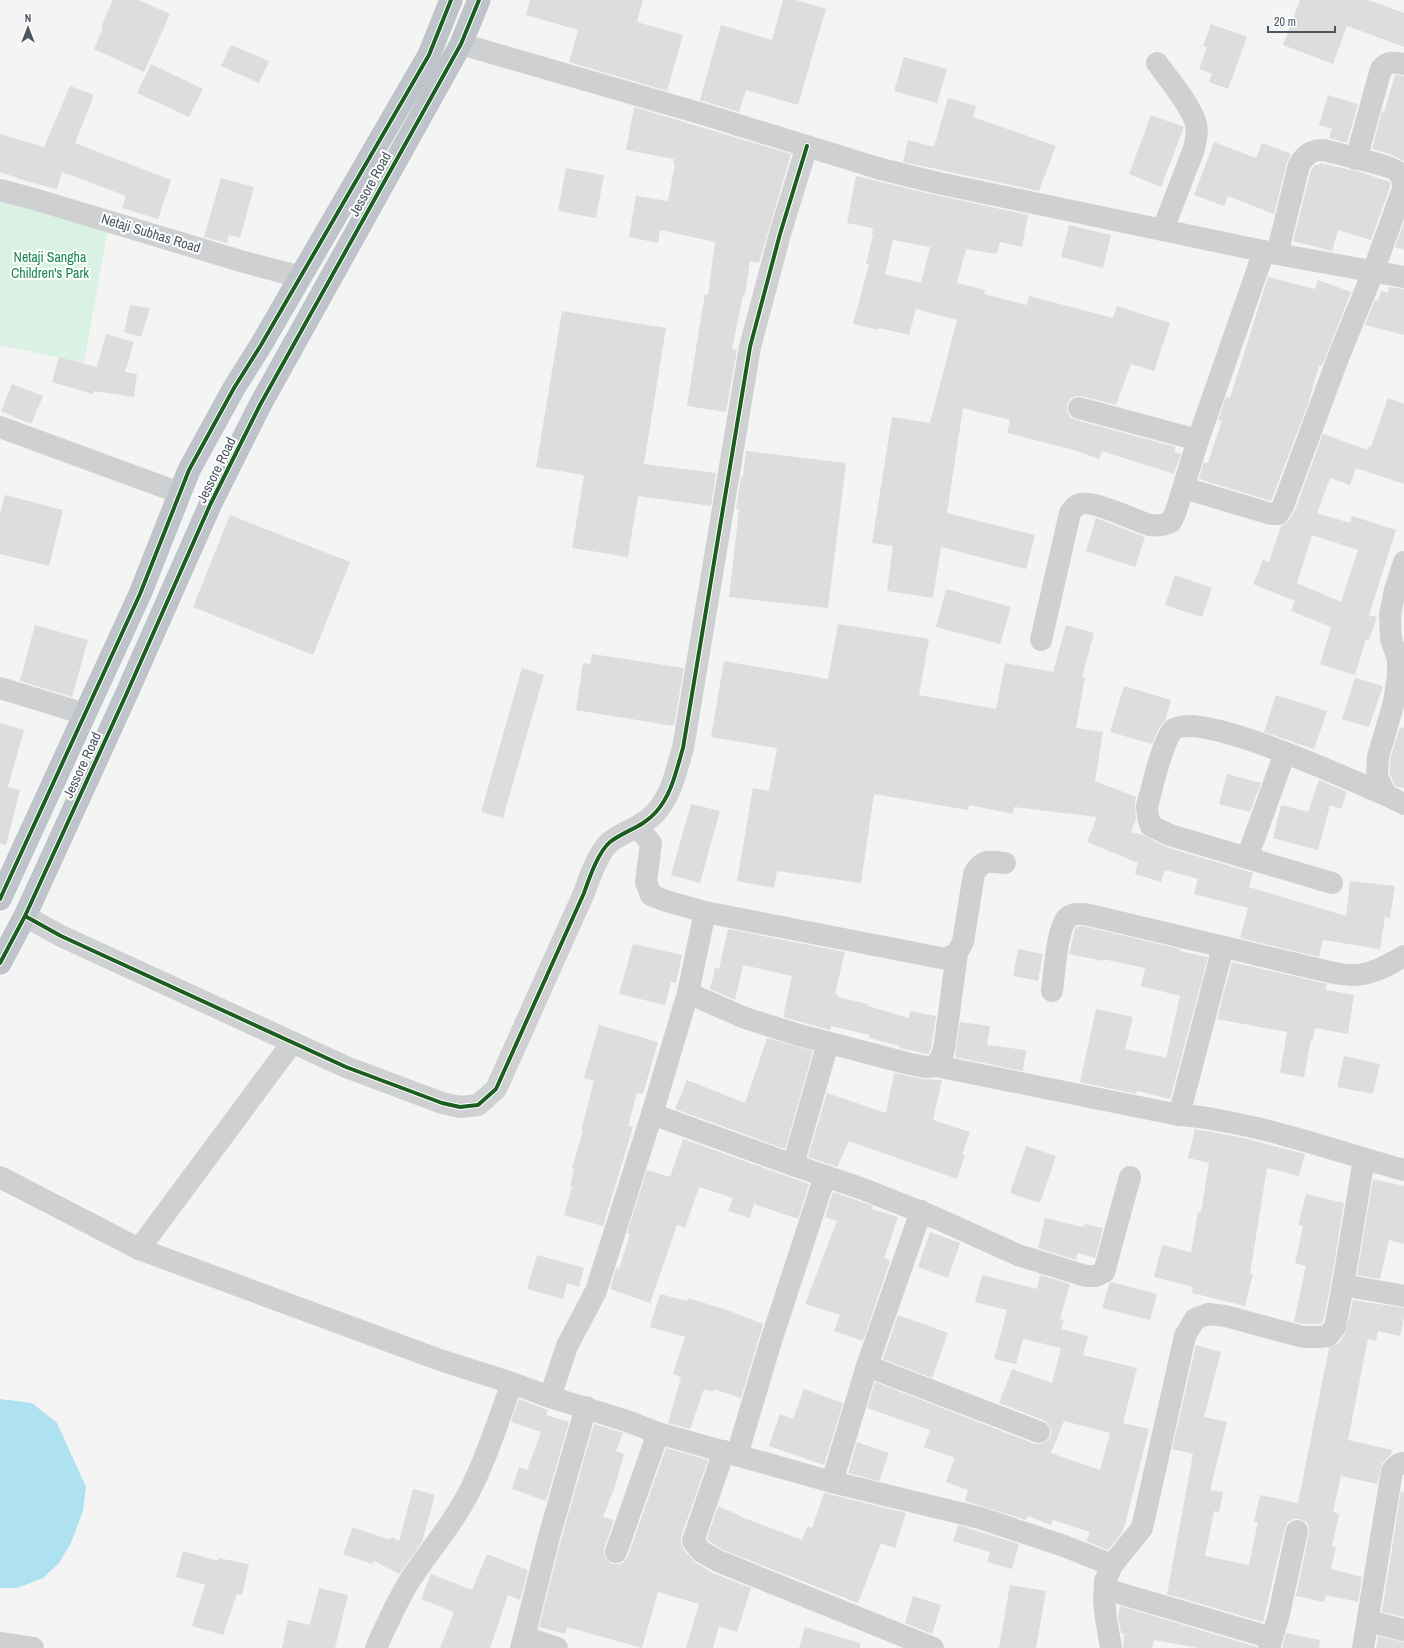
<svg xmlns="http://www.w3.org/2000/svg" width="1404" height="1648" font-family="'Archivo Narrow',sans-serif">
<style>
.green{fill:#d9f2e3}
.water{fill:#aee2f0}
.building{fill:#ddddde;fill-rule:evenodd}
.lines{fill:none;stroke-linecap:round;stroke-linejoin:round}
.highway-casing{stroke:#b9bec3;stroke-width:23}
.minor{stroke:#ced0d2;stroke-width:22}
.highway{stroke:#bec4c9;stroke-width:22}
.cycleway-casing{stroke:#fff;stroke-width:6}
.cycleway{stroke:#1b5e20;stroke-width:4}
.labels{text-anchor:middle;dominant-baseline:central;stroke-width:4;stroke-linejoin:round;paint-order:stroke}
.street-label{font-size:14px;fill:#4a5661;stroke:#fff}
.park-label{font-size:14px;fill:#17864f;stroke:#fff}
</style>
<rect width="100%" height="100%" fill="#f4f4f4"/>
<!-- green -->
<polygon class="green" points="0,201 108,228 84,363 0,345"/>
<!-- water -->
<polygon class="water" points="0,1399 32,1403 57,1423 86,1487 83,1511 71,1543 59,1563 43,1578 17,1588 0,1588"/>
<!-- building -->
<g class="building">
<polygon points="113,0 138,0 170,14 144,72 94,49 103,28 101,27"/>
<polygon points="530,0 643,0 637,22 683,35 667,91 569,62 578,30 526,15"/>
<polygon points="783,0 796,0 826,9 798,105 746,90 739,112 700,100 721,25 772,40"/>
<polygon points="1300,0 1368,0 1404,13 1404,47 1347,26 1333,64 1283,45"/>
<polygon points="1211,24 1247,37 1228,89 1209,82 1212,74 1199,69 1207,47 1203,46"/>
<polygon points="231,45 269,61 259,83 221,66"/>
<polygon points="904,57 947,69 937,103 894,91"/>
<polygon points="151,64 203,89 189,117 137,93"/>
<polygon points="1395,75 1404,76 1404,161 1390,154 1372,149 1382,111 1384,112"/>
<polygon points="70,86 94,95 75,143 171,180 158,219 122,208 126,196 62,172 57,189 29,182 0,172 0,134 44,147"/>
<polygon points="1328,95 1358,104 1347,143 1329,138 1332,129 1319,125"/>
<polygon points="948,98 976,106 973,117 1056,146 1039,191 903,162 908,140 934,147"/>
<polygon points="634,107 791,154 759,263 750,261 745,295 743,295 732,349 737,350 726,412 687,406 700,323 705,294 708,295 715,242 660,230 658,243 629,237 636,196 668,201 675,163 673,163 674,159 626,150"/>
<polygon points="1151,115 1184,127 1161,187 1129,174"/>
<polygon points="1214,142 1256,158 1262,143 1291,154 1287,162 1274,214 1228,196 1224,206 1194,195"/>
<polygon points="1320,163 1360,172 1390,182 1390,187 1371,240 1338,230 1332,251 1293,241 1311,170 1315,165 1319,165"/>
<polygon points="566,168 604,175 596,218 558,211"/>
<path d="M856,176L935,195L1028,215L1022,247L1000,242L997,254L966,249L957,283L985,290L984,294L1027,305L1029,296L1113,318L1117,306L1170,323L1154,371L1131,364L1116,405L1082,396H1076L1070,399L1067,404V411L1070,417L1076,420L1176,447L1174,452L1181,454L1174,474L1102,451L1099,459L1077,451L1007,433L1010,420L963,408L947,513L1035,535L1026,569L941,547L933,598L887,591L893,546L872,543L892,417L930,423L957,320L916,309L909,335L879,328V330L853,324L869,264H866L873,235L872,234L873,228L847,223ZM893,240L930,247L921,283L885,274Z"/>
<polygon points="221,178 254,187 240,238 229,235 227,243 204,237"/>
<polygon points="1404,223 1404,250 1395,247"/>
<polygon points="1069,225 1111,235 1103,268 1061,257"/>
<polygon points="1268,277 1315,289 1318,280 1351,292 1322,366 1319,366 1308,404 1271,501 1199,479 1204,462 1208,463 1222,421 1218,420 1226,397 1230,398"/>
<polygon points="1389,287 1404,289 1404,335 1365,325 1375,300 1378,301 1381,291 1388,292"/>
<polygon points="130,305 150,308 141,337 124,332"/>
<polygon points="562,311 666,328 644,464 716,473 711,506 638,496 628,557 572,548 584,475 536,467"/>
<polygon points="106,334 134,342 125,372 137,374 134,397 94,391 93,394 52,382 59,357 97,367"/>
<polygon points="12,384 43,396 31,424 1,411"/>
<path d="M1388,398L1404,404V484L1356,468L1350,485L1330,478L1317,513L1350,523L1352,516L1396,530L1369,615L1377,617L1369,640L1366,639L1355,675L1320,664L1331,627L1291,611L1295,601L1253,584L1263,560L1269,562L1281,526L1288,521L1295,510L1323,434L1368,450L1369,446L1371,447ZM1312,535L1358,550L1341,602L1297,583Z"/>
<polygon points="746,451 846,463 828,608 729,597 739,509 736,509 741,476 743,477"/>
<polygon points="5,495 63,510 49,566 0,554 0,514"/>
<polygon points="230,515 350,562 313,655 193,607"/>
<polygon points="1096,518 1145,537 1135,567 1086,551"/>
<polygon points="1175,575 1212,588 1202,617 1165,605"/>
<polygon points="946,589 1011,607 1000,644 936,627"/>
<polygon points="838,624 929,639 919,695 996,709 1005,663 1053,672 1066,625 1094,633 1082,677 1085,677 1076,728 1103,732 1095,781 1136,797 1135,807 1136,819 1131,832 1143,835 1166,847 1253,873 1249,887 1346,916 1350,881 1395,886 1390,918 1385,917 1380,949 1323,940 1319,957 1240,938 1248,908 1194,894 1198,879 1165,870 1161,882 1135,874 1138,863 1087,842 1097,817 1014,807 1013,814 969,805 968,810 874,794 861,883 777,871 774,888 737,881 753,788 769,791 777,748 711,737 724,661 828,679"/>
<polygon points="35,625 88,640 72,697 20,681"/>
<polygon points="592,654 684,668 674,726 576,710 583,663 590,664"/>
<polygon points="522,668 544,675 503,818 481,812"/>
<polygon points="1355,678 1383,686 1369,727 1342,719"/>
<polygon points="1124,686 1171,700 1165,721 1158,730 1152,744 1110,732"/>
<polygon points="1276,695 1327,711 1314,749 1264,732"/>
<polygon points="0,723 24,730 8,787 20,790 6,845 0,844"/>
<polygon points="1400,727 1404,728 1404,788 1395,786 1390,774 1390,759"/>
<polygon points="1227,774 1261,783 1250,812 1219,804"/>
<polygon points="1319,780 1347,792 1341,809 1330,805 1318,850 1273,838 1281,805 1308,812"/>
<polygon points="691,804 720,811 700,883 671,875"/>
<polygon points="1083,926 1180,949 1180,951 1208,957 1170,1099 1137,1091 1136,1094 1080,1082 1096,1009 1133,1017 1125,1049 1166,1058 1180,996 1141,986 1145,968 1103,959 1103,961 1069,954 1075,929 1076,927"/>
<polygon points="728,929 845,952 835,994 838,994 838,997 868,1004 868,1006 909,1018 910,1011 936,1016 931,1049 928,1054 899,1048 900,1046 869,1038 870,1035 831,1026 830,1030 783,1017 792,976 743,965 735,1000 710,989 715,968 719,969"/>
<polygon points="633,944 682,955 676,983 671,982 665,1005 619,994"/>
<polygon points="1018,949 1043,954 1038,981 1013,976"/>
<polygon points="1232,962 1327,984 1326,990 1354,995 1348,1034 1315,1028 1313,1040 1311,1039 1304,1077 1280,1073 1287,1032 1217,1019"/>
<polygon points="960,1022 990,1026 987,1045 1026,1050 1023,1071 955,1057"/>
<polygon points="599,1025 658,1042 643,1094 637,1093 628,1126 633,1127 603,1226 564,1215 572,1187 570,1186 574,1169 572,1168 583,1131 581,1131 594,1081 584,1078"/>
<polygon points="767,1038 813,1051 785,1149 675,1109 687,1080 745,1103"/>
<polygon points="1344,1056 1380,1064 1373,1094 1337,1087"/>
<polygon points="894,1073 922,1079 942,1080 933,1120 970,1132 962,1155 965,1155 957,1179 849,1141 837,1167 808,1157 827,1093 886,1113"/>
<polygon points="1195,1129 1239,1137 1305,1154 1299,1176 1267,1168 1250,1274 1253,1274 1245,1306 1192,1293 1193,1287 1154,1277 1162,1245 1191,1252 1198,1212 1201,1212 1209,1163 1188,1158"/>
<polygon points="683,1139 809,1184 798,1219 754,1204 750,1218 728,1211 733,1198 699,1187 685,1228 677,1225 650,1303 610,1289 616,1268 619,1269 630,1234 627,1233 647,1170 670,1177"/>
<polygon points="1026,1146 1056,1156 1040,1203 1010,1193"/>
<polygon points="1373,1179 1404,1186 1404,1244 1389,1240 1380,1279 1357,1275"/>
<polygon points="833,1192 873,1206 872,1209 898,1217 884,1258 890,1261 863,1341 834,1331 840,1315 805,1304 837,1221 825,1217"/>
<polygon points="1306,1194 1344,1203 1331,1283 1323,1322 1321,1324 1305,1324 1294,1322 1306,1266 1295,1263 1303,1226 1298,1225"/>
<polygon points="1045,1218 1083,1227 1084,1224 1103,1228 1095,1258 1078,1253 1076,1260 1038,1248"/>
<polygon points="930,1232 960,1243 948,1278 918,1267"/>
<polygon points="537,1255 584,1268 579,1287 567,1283 563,1299 527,1289"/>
<path d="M982,1275L1037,1289L1040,1275L1070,1284L1060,1319L1064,1320L1061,1329L1088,1336L1083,1355L1137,1368L1123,1423L1149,1429L1125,1525L1121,1534L1108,1550L1086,1541L1090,1532L1053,1520L1051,1525L1028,1516L1026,1520L965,1501L968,1490L946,1482L955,1458L924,1447L930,1430L867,1408L875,1382L1035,1444H1041L1047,1441L1051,1436V1430L1048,1424L1043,1420L999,1403L1012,1369L1052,1383L1061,1348L1023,1339L1016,1364L994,1359L1007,1310L975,1302ZM1064,1421L1110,1433L1100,1470L1051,1453Z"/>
<polygon points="1111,1282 1157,1294 1150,1320 1102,1308 1109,1284"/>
<polygon points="660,1294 687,1301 688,1298 727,1310 763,1324 741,1398 714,1389 713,1392 704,1389 690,1429 668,1423 681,1377 673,1374 685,1337 650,1327"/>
<polygon points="1353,1300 1404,1308 1404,1318 1400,1336 1378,1331 1376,1341 1368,1339 1348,1440 1392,1450 1391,1454 1382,1464 1377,1484 1341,1476 1333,1512 1339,1514 1332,1546 1336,1547 1331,1569 1362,1577 1358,1602 1326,1595 1324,1602 1296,1596 1309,1533 1309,1527 1306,1522 1299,1519 1293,1519 1288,1522 1285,1528 1263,1622 1167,1594 1193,1454 1172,1449 1196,1345 1221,1352 1204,1417 1227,1422 1210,1490 1223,1492 1219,1512 1214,1511 1205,1556 1249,1565 1258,1522 1254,1522 1260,1495 1298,1503 1329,1348 1338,1344 1345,1334"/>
<polygon points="898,1315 948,1333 932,1378 883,1359"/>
<polygon points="804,1389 843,1403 824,1465 769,1446 780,1414 793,1419"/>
<polygon points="519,1399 548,1410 546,1415 569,1422 546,1501 512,1489 519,1467 527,1470 541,1432 511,1422"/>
<polygon points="594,1424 623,1433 616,1451 624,1454 615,1486 603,1517 614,1520 604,1548 604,1554 607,1560 612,1564 619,1564 624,1562 628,1556 666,1448 708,1460 681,1537 681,1544 683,1549 696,1563 713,1573 751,1588 737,1632 719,1626 713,1648 686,1648 699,1604 658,1592 642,1648 567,1627 565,1634 539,1627 561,1540"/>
<polygon points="857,1442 889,1453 879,1481 848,1473"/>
<polygon points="413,1489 435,1495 422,1542 399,1574 374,1561 372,1564 343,1554 353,1527 390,1540 392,1537 399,1541"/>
<polygon points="1401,1491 1404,1492 1404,1617 1382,1612"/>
<polygon points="824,1493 906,1513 895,1548 881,1543 858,1603 723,1550 710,1542 707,1538 718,1506 739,1515 739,1516 802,1540 808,1526 812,1528"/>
<polygon points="958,1525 1019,1544 1012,1569 987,1562 990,1552 953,1541"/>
<polygon points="183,1551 218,1561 218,1558 249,1564 242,1595 237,1594 223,1635 192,1626 205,1585 176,1577"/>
<polygon points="487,1554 528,1570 520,1600 508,1595 490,1648 440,1648 454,1612 421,1599 431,1574 472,1590"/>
<polygon points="1010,1585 1046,1591 1036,1648 999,1648"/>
<polygon points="319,1588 348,1595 335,1648 282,1648 288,1620 310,1625"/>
<polygon points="913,1596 941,1605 932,1634 905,1623"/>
<polygon points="1120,1606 1257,1647 1257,1648 1199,1648 1154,1640 1152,1648 1123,1648 1124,1634 1121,1633 1118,1617"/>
<polygon points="805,1627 860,1643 860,1648 799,1648"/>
<polygon points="1286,1633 1320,1640 1319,1648 1282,1648"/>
<polygon points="1378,1636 1404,1642 1404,1648 1376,1648"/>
</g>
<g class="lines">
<defs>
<g id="highway">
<polyline points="0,899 140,594 189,470 234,388 261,345 429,55 451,0"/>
<polyline points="0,963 25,916 126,695 210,505 260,405 461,44 479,0"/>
</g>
</defs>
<!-- highway casing -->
<use href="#highway" class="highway-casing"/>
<!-- minor -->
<g class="minor">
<polyline points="461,44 706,115 881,169 938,183 1277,254 1404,277"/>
<path d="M1157,63C1168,78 1192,107 1196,124C1198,132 1196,141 1194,149L1163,229"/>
<path d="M1356,159L1381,69C1388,61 1394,62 1404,64"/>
<polyline points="0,190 34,199 244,262 301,277"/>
<polyline points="1079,408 1198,440 1264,251"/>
<polyline points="0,427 180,493"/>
<path d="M1184,488L1271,514H1278L1283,506L1338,358L1373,272L1403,189C1403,183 1403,177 1398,172C1391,165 1337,154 1324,150C1311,150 1306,154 1299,165L1277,254"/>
<polyline points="1404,562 1395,590 1390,615 1391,639 1398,659 1398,676 1394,702 1378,757 1377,777 1386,795 1404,804"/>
<path d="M1041,640L1070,513C1072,511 1074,507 1076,506C1088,496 1135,521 1150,525C1158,526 1165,525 1171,522L1176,511L1198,440"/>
<polyline points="0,688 85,714"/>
<path d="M638,828L651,843L646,882L651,895L666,901L705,912L946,959L957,953L963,942L974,874C982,859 989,861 1005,863"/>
<polyline points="1247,858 1285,753"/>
<path d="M1332,883L1170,835L1151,826L1148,817L1147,806C1152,789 1162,743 1172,731C1194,706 1356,783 1386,795"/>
<path d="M25,916L61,936L346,1067L442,1103L460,1107L478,1105L496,1089L584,893C589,879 598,852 610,842C624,831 643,827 656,812C672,794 676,771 683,748L750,347L780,234L807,146"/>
<path d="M1052,991C1054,975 1057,929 1067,918C1072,913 1078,914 1085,914L1334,973C1340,974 1347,975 1353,975C1371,975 1389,965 1404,956"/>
<polyline points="688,993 745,1018 799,1035 906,1063 925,1067 936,1066 943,1053 945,1043 957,953"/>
<path d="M936,1066L1179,1115C1192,1116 1205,1117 1218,1120C1282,1131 1342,1153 1404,1170"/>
<polyline points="652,1114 793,1165 863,1189 936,1218 1018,1255 1086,1276 1096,1276 1104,1272 1130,1177"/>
<polyline points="1179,1115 1223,947"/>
<polyline points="793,1165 828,1043"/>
<polyline points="0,1177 139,1249 440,1360 512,1383 550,1397 627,1421 658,1433 832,1482 980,1518 1064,1546 1112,1565"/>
<polyline points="139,1249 292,1043"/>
<polyline points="1343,1285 1364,1159"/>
<polyline points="867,1366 1039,1432"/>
<polyline points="550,1397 567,1346 596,1291 652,1114 688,993 705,912"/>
<polyline points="724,1451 693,1541 702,1552 718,1561 933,1648"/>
<polyline points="737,1455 771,1341 825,1176"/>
<polyline points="832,1482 867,1366 921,1211"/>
<polyline points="616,1552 658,1433"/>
<polyline points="1105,1589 1272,1638"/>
<polyline points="1368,1621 1404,1630"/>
<polyline points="524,1637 549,1537 586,1407"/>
<polyline points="0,1643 33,1648"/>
<path d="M376,1648C387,1624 397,1600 412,1577C430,1550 452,1525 467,1496C486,1460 498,1421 512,1383"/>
<polyline points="521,1648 524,1637 557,1648"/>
<polyline points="1111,1648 1106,1619 1104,1600 1105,1581 1112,1565 1142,1528 1185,1336 1195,1319 1208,1314 1225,1316 1303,1337 1318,1337 1328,1336 1335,1327 1343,1285 1404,1296"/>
<polyline points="1269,1648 1279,1614 1297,1531"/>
<path d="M1363,1648L1392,1471C1395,1467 1398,1463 1404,1463"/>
</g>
<!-- highway -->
<use href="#highway" class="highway"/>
<defs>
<g id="cycleway">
<polyline points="0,899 140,594 189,470 234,388 261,345 429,55 451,0"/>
<path d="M25,916L61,936L346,1067L442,1103L460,1107L478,1105L496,1089L584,893C589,879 598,852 610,842C624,831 643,827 656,812C672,794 676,771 683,748L750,347L780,234L807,146"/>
<polyline points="0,963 25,916 126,695 210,505 260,405 461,44 479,0"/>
</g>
</defs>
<!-- cycleway casing -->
<use href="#cycleway" class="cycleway-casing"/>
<!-- cycleway -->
<use href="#cycleway" class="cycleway"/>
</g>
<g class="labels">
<!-- street labels -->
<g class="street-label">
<text transform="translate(370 184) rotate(-61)">Jessore Road</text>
<text transform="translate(151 233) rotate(17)">Netaji Subhas Road</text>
<text transform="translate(216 470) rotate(-64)">Jessore Road</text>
<text transform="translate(82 765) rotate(-65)">Jessore Road</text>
</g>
<!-- park labels -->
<g class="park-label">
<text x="50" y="257">Netaji Sangha<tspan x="50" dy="16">Children's Park</tspan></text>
</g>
</g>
<!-- north arrow -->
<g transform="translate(28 28)" stroke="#ffffff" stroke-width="3" paint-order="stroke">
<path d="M0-3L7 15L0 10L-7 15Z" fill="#4a5661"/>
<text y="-6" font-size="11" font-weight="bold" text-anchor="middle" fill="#4a5661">N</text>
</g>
<!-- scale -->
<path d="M1268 26v6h67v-6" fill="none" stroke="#4a5661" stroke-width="2"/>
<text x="1274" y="26" font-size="12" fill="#4a5661" stroke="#ffffff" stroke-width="3" paint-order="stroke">20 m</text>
</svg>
